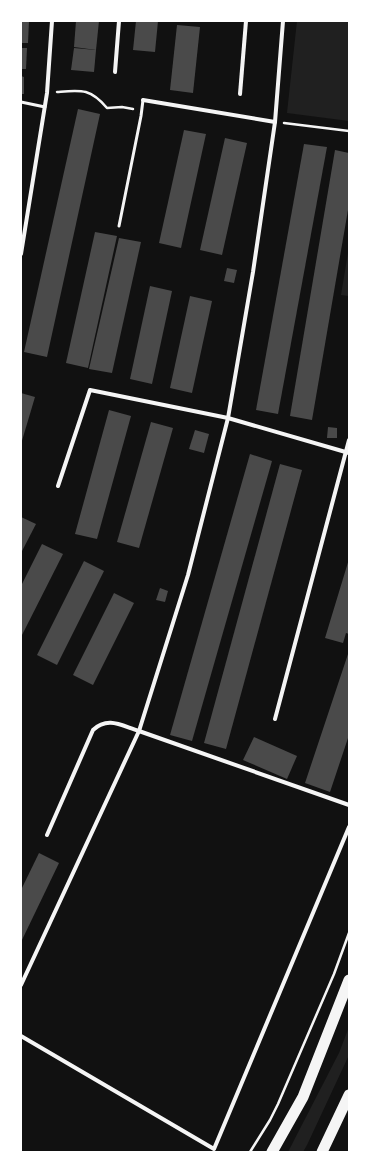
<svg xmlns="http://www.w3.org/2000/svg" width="370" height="1173" font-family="Figtree,sans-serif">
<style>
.green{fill:#202020}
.building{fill:#4a4a4a}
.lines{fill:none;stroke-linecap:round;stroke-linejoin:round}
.path{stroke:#f5f5f5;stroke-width:2.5}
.service{stroke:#f5f5f5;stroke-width:3}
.minor{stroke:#f5f5f5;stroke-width:4}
.trunk{stroke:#f5f5f5;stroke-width:11}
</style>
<rect width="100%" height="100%" fill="#111"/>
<!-- green -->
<g class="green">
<polygon points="297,21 349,21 349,121 287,113"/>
<polygon points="349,247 349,296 341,295"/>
<polygon points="349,1027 349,1055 307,1145 303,1152 288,1152 339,1053"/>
</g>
<!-- building -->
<g class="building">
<polygon points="21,21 29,21 28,43 21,43"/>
<polygon points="76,21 99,21 96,50 74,47"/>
<polygon points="136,21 158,21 155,52 133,50"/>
<polygon points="177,25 200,27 193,93 170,90"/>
<polygon points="21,48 27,48 26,69 21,69"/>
<polygon points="74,48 96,50 94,72 71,70"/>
<polygon points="21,76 24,77 24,94 21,94"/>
<polygon points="78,109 100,114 47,357 24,352"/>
<polygon points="184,130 206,134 181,248 159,243"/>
<polygon points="225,138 247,143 222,255 200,250"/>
<polygon points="304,144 327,147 278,414 256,410"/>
<polygon points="335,150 349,153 349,204 312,420 290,416"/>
<polygon points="95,232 117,236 88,368 66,363"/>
<polygon points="119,238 141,242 112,373 89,369"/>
<polygon points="227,268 237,270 234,283 224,281"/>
<polygon points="150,286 172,291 152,384 130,379"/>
<polygon points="190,296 212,301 192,393 170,388"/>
<polygon points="21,393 35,397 21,444"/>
<polygon points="109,410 131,416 97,539 75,534"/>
<polygon points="151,422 173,428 139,548 117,542"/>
<polygon points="328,427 337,428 337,438 327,438"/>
<polygon points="195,430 209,434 204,453 189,449"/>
<polygon points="250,454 272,461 192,741 170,735"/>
<polygon points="280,464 302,470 226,749 204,743"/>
<polygon points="21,517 36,524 21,553"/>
<polygon points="42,544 63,554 21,637 21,586"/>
<polygon points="349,559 348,623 349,623 349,634 346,633 343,643 325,638"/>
<polygon points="84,561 104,571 57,665 37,655"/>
<polygon points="160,588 168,591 165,602 156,600"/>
<polygon points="114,593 134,603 93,685 73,675"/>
<polygon points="349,651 349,735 330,792 305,783"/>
<polygon points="254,737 297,756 287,779 243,760"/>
<polygon points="39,853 59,863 21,942 21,890"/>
</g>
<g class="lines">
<!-- path -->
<g class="path">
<path d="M57,92C81,90 90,88 107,108L122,107L133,109"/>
<polyline points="284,123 349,131"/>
<polyline points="250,1152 270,1120 278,1104 334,974 349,933"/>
</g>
<!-- service -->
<g class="service">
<polyline points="21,102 45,107"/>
<polyline points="119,226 141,116 143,100"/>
</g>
<!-- minor -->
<g class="minor">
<polyline points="115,72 119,21"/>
<polyline points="240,94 246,21"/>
<polyline points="143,100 275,122"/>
<polyline points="21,254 47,93 52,21"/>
<polyline points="58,486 90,390 228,418 349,453"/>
<polyline points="275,719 349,440"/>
<path d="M47,835L93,730C108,716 122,726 139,731L349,805"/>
<polyline points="21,985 139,731 188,575 228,418 253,272 275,122 283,21"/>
<polyline points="21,1036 214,1149 349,827"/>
</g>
<!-- trunk -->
<g class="trunk">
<polyline points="272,1152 303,1097 349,980"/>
<polyline points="322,1152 349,1095"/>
</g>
</g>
<!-- border -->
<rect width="370" height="1173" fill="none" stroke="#ffffff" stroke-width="44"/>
</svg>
